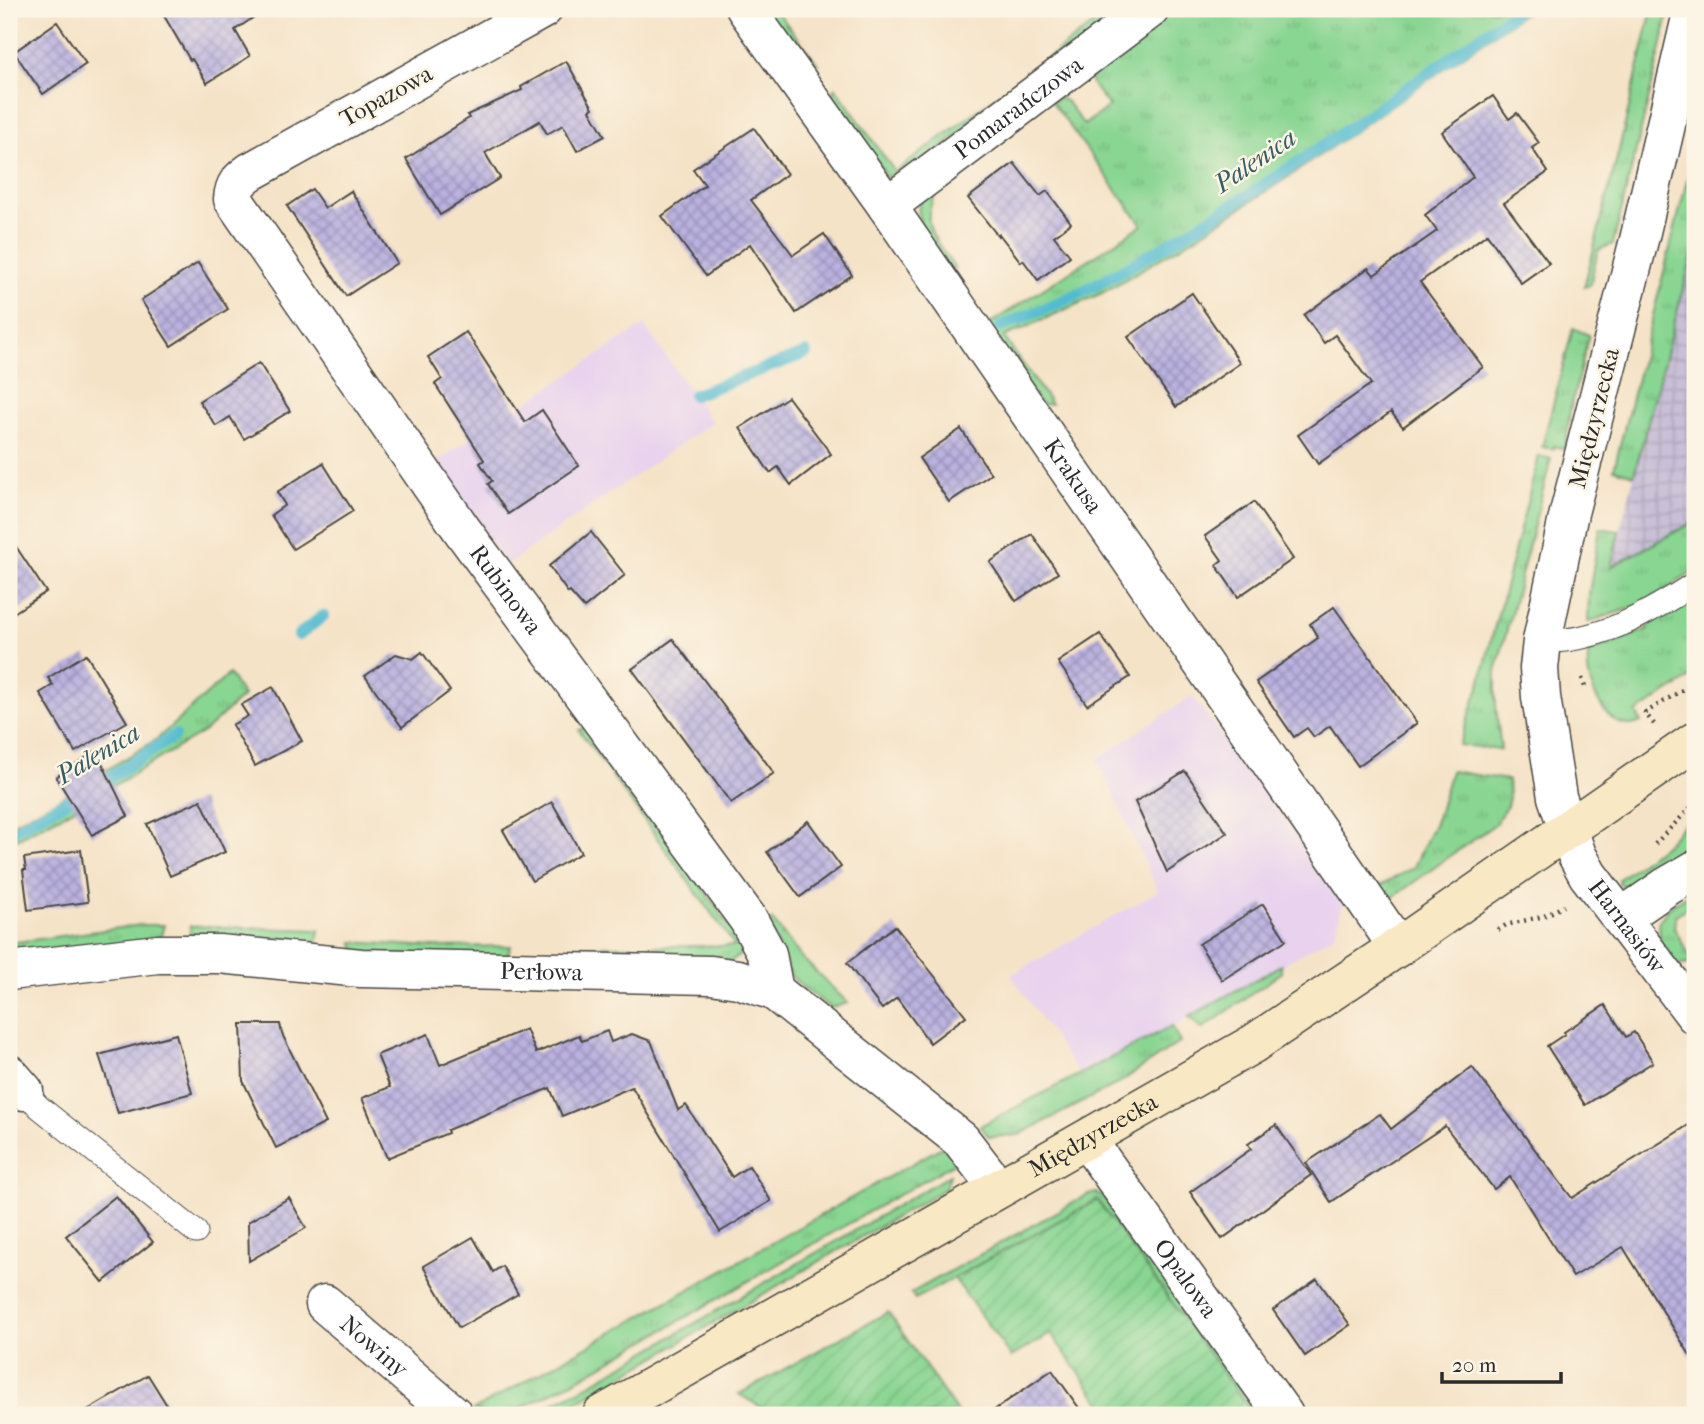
<svg xmlns="http://www.w3.org/2000/svg" width="1704" height="1424" font-family="'IM FELL French Canon',serif">
<style>
.built{fill:#e8d2ee}
.industrial{fill:url(#industrial-grid)}
.grass{fill:url(#grass-tufts);stroke:#5a805e;stroke-width:2}
.garden{fill:url(#garden-furrows);stroke:#5a805e;stroke-width:2}
.lines{fill:none;stroke-linecap:round;stroke-linejoin:round}
.stream{stroke:#52bbd0;stroke-width:12}
.building{fill:url(#building-cross-hatch)}
.service-casing{stroke:#494743;stroke-width:25}
.minor-casing{stroke:#494743;stroke-width:41}
.secondary-casing{stroke:#494743;stroke-width:41}
.path{stroke:#494743;stroke-width:4.5;stroke-dasharray:2 5;stroke-linecap:butt}
.service{stroke:#fff;stroke-width:23}
.minor{stroke:#fff;stroke-width:38}
.secondary{stroke:#f8e8c3;stroke-width:38}
.labels{text-anchor:middle;dominant-baseline:central;stroke-width:5;stroke-linejoin:round;paint-order:stroke}
.street-label{font-size:24px;fill:#2b2b2b;stroke:#fcf5e5}
.water-label{font-size:26px;font-style:italic;fill:#395d65;stroke:#fcf5e5}
</style>
<defs>
<pattern id="industrial-grid" width="8" height="8" patternUnits="userSpaceOnUse" patternTransform="scale(1.75)"><rect width="8" height="8" fill="#c9bfd7"/><path d="M0 4h8M4 0v8" fill="none" stroke="#ada4b9"/></pattern>
<pattern id="grass-tufts" width="24" height="20" patternUnits="userSpaceOnUse" patternTransform="scale(1.75)"><rect width="24" height="20" fill="#89d592"/><path d="M3 7l-1-3M5 7V3M7 7l1-3M15 17l-1-3M17 17v-4M19 17l1-3" fill="none" stroke="#76b77e"/></pattern>
<pattern id="garden-furrows" width="10" height="10" patternUnits="userSpaceOnUse" patternTransform="scale(1.75)"><rect width="10" height="10" fill="#89d592"/><path d="M-1 1l2-2M0 10L10 0M9 11l2-2" fill="none" stroke="#76b77e"/></pattern>
<pattern id="building-cross-hatch" width="8" height="8" patternUnits="userSpaceOnUse" patternTransform="scale(1.75)"><rect width="8" height="8" fill="#bab2e0"/><path d="M0 0l8 8M0 8l8-8" fill="none" stroke="#9791b6"/></pattern>
</defs>
<rect width="100%" height="100%" fill="#fcf5e5"/>
<filter id="ink" filterUnits="userSpaceOnUse"><feTurbulence type="fractalNoise" baseFrequency=".0143" numOctaves="2"/><feDisplacementMap in="SourceGraphic" scale="14" xChannelSelector="R" yChannelSelector="G"/><feConvolveMatrix kernelMatrix="1 2 1 2 8 2 1 2 1" color-interpolation-filters="sRGB"/></filter>
<filter id="wash" filterUnits="userSpaceOnUse"><feTurbulence type="fractalNoise" baseFrequency=".00686" numOctaves="4" result="noise"/><feDisplacementMap in="SourceGraphic" scale="28" xChannelSelector="R" yChannelSelector="G"/><feGaussianBlur stdDeviation="1.57" result="paint"/><feColorMatrix in="noise" values="0 0 0 0 0 0 0 0 0 0 0 0 0 0 0 0 0 1.4 0 .05"/><feComposite in="paint" operator="in"/></filter>
<g filter="url(#wash)">
<rect width="100%" height="100%" fill="#f5e3c8"/>
<!-- built -->
<g class="built">
<polygon points="644,325 712,422 507,565 436,462"/>
<polygon points="1192,696 1319,866 1343,904 1335,934 1216,1004 1079,1074 1011,975 1158,891 1097,759"/>
</g>
<!-- industrial -->
<polygon class="industrial" points="1695,244 1695,521 1610,567 1667,353"/>
<!-- grass -->
<g class="grass">
<polygon points="760,9 775,9 819,65 812,69"/>
<polygon points="1114,9 1131,9 895,181 889,179 831,96 835,87 895,172"/>
<polygon points="1164,9 1530,9 1293,174 1193,239 1102,293 1004,337 1051,404 1042,405 983,328 1142,225 1052,102 1058,97 1067,102 1084,125 1109,106 1091,83 1091,64"/>
<polygon points="1652,9 1669,9 1661,48 1613,244 1598,250 1590,285 1584,287 1619,150"/>
<polygon points="1695,149 1695,244 1634,475 1614,469"/>
<path d="M939,187C917,224 934,237 955,269L950,270C938,251 904,218 925,195C928,192 935,189 939,187Z"/>
<polygon points="1573,328 1589,335 1570,411 1565,449 1554,446 1553,449 1542,447"/>
<polygon points="1539,456 1551,459 1496,672 1496,707 1501,750 1459,745 1480,684"/>
<polygon points="1695,521 1695,571 1640,605 1588,622 1589,593 1600,528 1619,531 1611,567"/>
<path d="M1695,594V675L1636,713L1641,722C1613,736 1594,699 1589,676C1587,669 1588,660 1588,653L1648,629L1647,623Z"/>
<polygon points="229,674 243,696 205,731 85,803 9,843 9,825 52,803 157,739"/>
<polygon points="589,725 744,947 739,956 731,961 584,960 577,946 735,946 579,730"/>
<polygon points="1451,771 1508,780 1509,797 1507,806 1495,824 1389,900 1383,898 1378,887 1414,867 1437,818"/>
<polygon points="1695,812 1695,851 1637,886 1628,887 1619,884 1619,879 1667,843"/>
<polygon points="1695,890 1695,902 1676,915 1674,927 1693,963 1677,966 1660,943 1659,921 1671,905"/>
<polygon points="772,920 802,958 848,1003 831,1008 801,986 790,975 768,923"/>
<polygon points="141,925 164,925 159,943 9,959 9,943"/>
<polygon points="190,926 319,930 316,950 191,944"/>
<polygon points="353,942 434,947 511,946 506,959 357,953"/>
<polygon points="1281,965 1281,973 1202,1029 1189,1017"/>
<polygon points="1172,1026 1180,1042 1119,1083 1019,1135 989,1137 980,1126"/>
<polygon points="942,1147 950,1152 954,1163 578,1379 507,1415 489,1415 474,1410"/>
<polygon points="950,1175 946,1187 939,1192 555,1415 529,1415 580,1390"/>
<polygon points="1096,1193 1104,1197 1224,1359 1258,1415 1254,1415 1097,1200 915,1299 911,1293 1087,1195"/>
</g>
<!-- garden -->
<g class="garden">
<polygon points="1097,1200 1254,1415 1110,1415 1051,1334 1011,1357 954,1278"/>
<polygon points="888,1312 959,1415 760,1415 767,1411 739,1394"/>
</g>
<g class="lines">
<!-- stream -->
<g class="stream">
<path d="M1001,327C1032,313 1064,302 1093,286C1243,207 1381,106 1520,9"/>
<polyline points="694,395 806,353"/>
<polyline points="299,635 323,616"/>
<polyline points="9,833 119,772 175,735"/>
</g>
</g>
<g id="blocks">
<!-- building -->
<g class="building">
<polygon points="160,9 266,9 235,30 250,56 207,83 192,59 190,60"/>
<polygon points="57,22 86,64 43,94 14,52"/>
<polygon points="566,61 593,108 590,110 605,136 577,151 563,125 547,134 540,121 485,153 500,178 440,215 406,159 469,118 467,115 522,90 521,87"/>
<polygon points="1493,96 1509,119 1517,113 1539,143 1532,148 1548,172 1504,203 1549,263 1521,283 1487,234 1420,282 1483,367 1403,427 1391,412 1318,464 1298,435 1371,384 1335,335 1324,343 1304,315 1368,268 1374,275 1437,231 1425,215 1473,177 1442,132"/>
<polygon points="754,128 787,174 751,200 793,255 824,234 852,275 796,313 750,244 706,276 662,216 705,185 693,169"/>
<polygon points="1014,163 1040,196 1047,191 1071,223 1054,236 1070,256 1038,280 1023,260 1021,262 999,234 998,236 968,198"/>
<polygon points="312,189 325,208 351,191 397,263 346,296 287,206"/>
<polygon points="198,263 228,309 171,346 141,300"/>
<polygon points="1192,293 1240,363 1176,407 1128,337"/>
<polygon points="466,332 525,422 542,410 579,466 508,514 488,484 492,481 480,463 484,460 435,384 442,379 428,357"/>
<polygon points="259,363 290,411 244,439 230,417 216,426 199,401"/>
<polygon points="788,397 831,454 791,485 778,467 770,473 740,428"/>
<polygon points="961,429 991,474 949,502 919,458"/>
<polygon points="323,463 353,511 293,549 271,515 285,505 277,492"/>
<polygon points="1254,502 1293,559 1238,597 1216,565 1222,560 1205,536"/>
<polygon points="591,532 625,575 584,608 570,592 568,593 549,566"/>
<polygon points="1032,534 1058,573 1016,601 990,562"/>
<polygon points="9,536 46,592 9,616"/>
<polygon points="1334,607 1417,723 1358,766 1330,726 1314,737 1307,728 1294,737 1256,682 1318,638 1310,624"/>
<polygon points="1100,634 1130,677 1087,705 1058,662"/>
<polygon points="673,639 774,773 731,803 632,669"/>
<polygon points="422,652 450,691 402,727 365,676 396,654 413,659"/>
<polygon points="86,654 127,722 75,752 40,693 53,685 48,678"/>
<polygon points="273,687 302,741 255,766 232,725 248,716 241,705"/>
<polygon points="96,751 128,816 92,835 56,777"/>
<polygon points="1185,771 1227,833 1167,872 1135,802"/>
<polygon points="201,800 225,852 170,876 147,824"/>
<polygon points="552,802 581,853 532,881 503,830"/>
<polygon points="808,821 841,867 800,897 767,852"/>
<polygon points="81,850 88,902 28,910 23,870 26,870 24,858"/>
<polygon points="1263,904 1286,940 1222,980 1199,944"/>
<polygon points="895,926 966,1016 930,1043 897,998 882,1009 847,963"/>
<polygon points="1605,1005 1626,1037 1634,1032 1653,1062 1585,1105 1547,1046 1565,1034 1564,1032"/>
<polygon points="241,1024 280,1024 282,1034 326,1123 276,1148 243,1081"/>
<polygon points="526,1029 536,1053 579,1035 582,1041 607,1031 611,1042 632,1034 651,1041 678,1110 686,1105 732,1177 749,1166 771,1201 720,1232 632,1087 562,1116 550,1088 447,1130 448,1133 387,1158 362,1098 390,1087 377,1055 428,1034 440,1065"/>
<polygon points="176,1034 192,1093 118,1113 99,1055"/>
<polygon points="1472,1067 1572,1198 1695,1121 1695,1363 1623,1247 1573,1277 1510,1177 1494,1189 1445,1126 1331,1202 1306,1163 1380,1114 1391,1129"/>
<polygon points="1276,1125 1311,1175 1222,1239 1190,1192 1251,1149 1248,1144"/>
<polygon points="116,1196 153,1242 103,1282 66,1236"/>
<polygon points="289,1198 306,1228 249,1261 248,1222"/>
<polygon points="473,1237 493,1272 502,1266 518,1294 459,1328 423,1266"/>
<polygon points="1317,1279 1350,1325 1305,1356 1273,1310"/>
<polygon points="1052,1370 1084,1415 987,1415"/>
<polygon points="148,1375 173,1415 79,1415"/>
</g>
</g>
</g>
<g filter="url(#ink)">
<use href="#blocks" fill-opacity="0" stroke="#494743" stroke-width="2"/>
<g class="lines">
<defs>
<g id="service">
<path d="M1542,641C1597,643 1650,613 1695,583"/>
<polyline points="24,1091 39,1107 196,1232"/>
</g>
<g id="minor">
<path id="s1" d="M543,9L250,172C239,180 234,185 233,199L462,530L748,919L767,954L774,991"/>
<path id="s2" d="M746,9L887,206L1398,947"/>
<path id="s3" d="M1693,9L1640,236L1569,513L1542,641L1539,668L1541,697L1557,797L1577,855L1588,875L1695,1015"/>
<path id="s4" d="M887,206L1150,9"/>
<polyline points="1621,918 1666,887 1695,870"/>
<path id="s5" d="M9,971L158,954H219L361,968L711,975L738,979L774,991L961,1140L998,1188"/>
<polyline points="9,1074 24,1091"/>
<path id="s6" d="M1087,1140L1284,1415"/>
<path id="s7" d="M325,1304L454,1415"/>
</g>
<g id="secondary">
<path id="s8" d="M602,1415L1253,1044L1398,947L1695,741"/>
</g>
</defs>
<!-- service casing -->
<use href="#service" class="service-casing"/>
<!-- minor casing -->
<use href="#minor" class="minor-casing"/>
<!-- secondary casing -->
<use href="#secondary" class="secondary-casing"/>
<!-- path -->
<g class="path">
<polyline points="1582,678 1586,690"/>
<polyline points="1654,724 1645,713 1695,682"/>
<polyline points="1655,844 1695,803"/>
<polyline points="1498,930 1506,925 1544,916 1564,906"/>
</g>
<!-- service -->
<use href="#service" class="service"/>
<!-- minor -->
<use href="#minor" class="minor"/>
<!-- secondary -->
<use href="#secondary" class="secondary"/>
</g>
</g>
<g class="labels">
<!-- street labels -->
<g class="street-label">
<text transform="translate(386 96) rotate(-29)">Topazowa</text>
<text stroke="none"><textPath href="#s4" startOffset="164">Pomarańczowa</textPath></text>
<text transform="translate(1594 418) rotate(-76)">Międzyrzecka</text>
<text stroke="none"><textPath href="#s2" startOffset="570">Krakusa</textPath></text>
<text stroke="none"><textPath href="#s1" startOffset="845">Rubinowa</textPath></text>
<text stroke="none"><textPath href="#s3" startOffset="956">Harnasiów</textPath></text>
<text stroke="none"><textPath href="#s5" startOffset="534">Perłowa</textPath></text>
<text stroke="none"><textPath href="#s8" startOffset="565">Międzyrzecka</textPath></text>
<text stroke="none"><textPath href="#s6" startOffset="170">Opalowa</textPath></text>
<text stroke="none"><textPath href="#s7" startOffset="65">Nowiny</textPath></text>
</g>
<!-- water labels -->
<g class="water-label">
<text transform="translate(1255 161) rotate(-34)">Palenica</text>
<text transform="translate(98 754) rotate(-31)">Palenica</text>
</g>
</g>
<!-- margin -->
<rect width="1704" height="1424" fill="none" stroke="#fcf5e5" stroke-width="35"/>
<!-- scale -->
<path d="M1442 1372v10h119v-10" fill="none" stroke="#2b2b2b" stroke-width="3.5"/>
<text x="1452" y="1372" font-size="21" fill="#2b2b2b" stroke="#fcf5e5" stroke-width="5" paint-order="stroke">20 m</text>
</svg>
